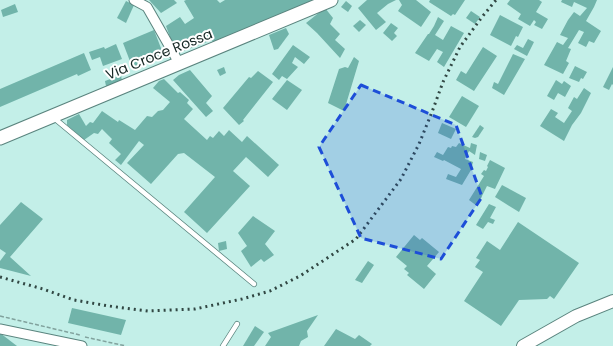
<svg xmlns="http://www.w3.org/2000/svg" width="613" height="346" font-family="Poppins,sans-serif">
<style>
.building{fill:#71b4aa}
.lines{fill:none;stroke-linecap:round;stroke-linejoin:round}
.service-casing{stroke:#5a847e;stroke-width:6}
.minor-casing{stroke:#5a847e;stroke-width:11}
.tertiary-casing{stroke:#5a847e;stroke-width:14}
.secondary-casing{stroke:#5a847e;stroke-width:15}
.path{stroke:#81a29d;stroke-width:1.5;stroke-dasharray:4 2;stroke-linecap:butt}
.service{stroke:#fff;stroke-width:4.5}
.minor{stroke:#fff;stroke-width:9}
.tertiary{stroke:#fff;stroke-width:12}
.secondary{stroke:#fff;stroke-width:13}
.rail{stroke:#314743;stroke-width:3;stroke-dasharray:2 4;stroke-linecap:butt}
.marked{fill:#1d4ed8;fill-opacity:0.2;stroke:#1d4ed8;stroke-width:3;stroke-dasharray:8 5;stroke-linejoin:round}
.labels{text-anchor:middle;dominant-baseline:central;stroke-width:4;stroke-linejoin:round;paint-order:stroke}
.street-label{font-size:14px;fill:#162724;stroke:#fff}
</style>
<rect width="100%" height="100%" fill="#c3efe8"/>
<!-- building -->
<g class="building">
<polygon points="149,0 174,0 177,3 161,13"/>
<polygon points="186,0 217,0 220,3 225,0 317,0 213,43 212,40 176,54 166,26 180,17 185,24 194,18 184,1"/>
<polygon points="367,0 396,0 388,4 377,13 386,22 376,30 358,8"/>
<polygon points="399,0 416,0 431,12 421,27 398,11 402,5"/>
<polygon points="430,0 465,0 455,15 453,14 451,16 429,2"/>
<polygon points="510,0 539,0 542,2 536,12 548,19 542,29 534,25 536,22 534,20 530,26 518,19 521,14 507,4"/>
<polygon points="562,0 597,0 594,7 586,21 601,31 594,43 589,41 586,47 578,43 584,32 579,30 568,48 571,49 566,61 569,63 563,74 544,65 557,42 563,45 568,38 560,35 568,20 574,12 580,16 587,8 574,2 572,7 561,2"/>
<polygon points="126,1 134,5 126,23 117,18"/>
<polygon points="346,1 352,6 348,12 341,7"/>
<polygon points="15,4 18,12 3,17 1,10"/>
<polygon points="325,8 333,18 330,24 340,34 335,40 345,49 340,58 317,33 306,23"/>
<polygon points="471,11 480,17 475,24 466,18"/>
<polygon points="500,15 523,27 518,37 516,36 511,46 490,35"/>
<polygon points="438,17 444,21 435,35 443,40 451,26 464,33 444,67 437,62 443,52 437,49 429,61 415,53 428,34 429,34 434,26"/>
<polygon points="360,20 366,25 359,32 353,26"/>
<polygon points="391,23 398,28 394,33 397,36 392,41 383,33"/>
<polygon points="286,28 289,34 278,49 274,50 269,35"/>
<polygon points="154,30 164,56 133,69 123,43"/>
<polygon points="528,39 534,42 527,56 514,49 517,45 523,48"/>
<polygon points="116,44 122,59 103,66 100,57 92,60 89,52 104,47 105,49"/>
<polygon points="293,45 310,57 304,64 295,57 292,63 298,67 287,79 282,76 279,80 272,74"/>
<polygon points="483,47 497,56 474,91 456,80 461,71 466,74"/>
<polygon points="84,53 91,70 78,76 77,74 0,107 0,89"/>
<polygon points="513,54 525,59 504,95 492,88 494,82 498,84"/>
<polygon points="354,57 359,61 344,111 328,103 339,69 345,67 348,68"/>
<polygon points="575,66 587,72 583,79 581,78 579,82 569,78"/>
<polygon points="224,67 226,73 220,76 217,70"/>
<polygon points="613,67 613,85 612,84 609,90 603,87"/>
<polygon points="190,70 212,96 206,103 213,111 206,117 173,80 179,75"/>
<polygon points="258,71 273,82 243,120 244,121 239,125 223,108 249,77 251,78"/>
<polygon points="121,75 122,81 106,86 105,81"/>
<polygon points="164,79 178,93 180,92 189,100 187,103 193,109 184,119 207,140 210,136 213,138 219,131 224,136 229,130 242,142 247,136 279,165 268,177 246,157 233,171 250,186 207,233 184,212 215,177 184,153 178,154 151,184 127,163 144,145 139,141 121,165 115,160 121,154 109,143 112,139 102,129 98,134 94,133 84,140 67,125 67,120 79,114 86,126 90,122 93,123 102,111 118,122 119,120 135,130 147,116 152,117 158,111 163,110 170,102 153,88 159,81"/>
<polygon points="287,80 302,90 287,110 272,99"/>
<polygon points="556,80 562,84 564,81 571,86 565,97 558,93 554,100 547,96"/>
<polygon points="584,88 591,93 581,113 572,125 564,141 540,126 551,109 558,113 555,117 564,123 572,111 568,108 574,97 577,99"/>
<polygon points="462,96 479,106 466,127 449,117"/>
<polygon points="442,123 456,129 451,139 438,133"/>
<polygon points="480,125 484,128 478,137 475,138 472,137"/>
<polygon points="459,143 470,148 471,143 477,145 475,155 469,151 465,159 473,162 471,170 462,185 446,179 448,174 456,177 461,169 444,160 443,161 434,157 437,152 443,155 448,147 451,148 452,146 456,147"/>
<polygon points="480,152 487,155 485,161 479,159"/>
<polygon points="490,160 505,168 495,189 487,186 477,206 469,200 484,176 481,174 484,170 486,171 488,167 487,166"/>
<polygon points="502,185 526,198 519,212 495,197"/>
<polygon points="21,202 43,219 10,257 31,276 0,268 0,261 6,253 0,249 0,225"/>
<polygon points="489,204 496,207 490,218 495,220 493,224 488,222 483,229 476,225"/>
<polygon points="253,216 275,231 265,244 274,255 264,262 261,259 251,267 241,251 247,246 238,233"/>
<polygon points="518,222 579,263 554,299 550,296 547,299 519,300 501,326 464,301 483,272 475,267 480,260 476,258 487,241 500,250"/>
<polygon points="414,235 420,240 422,238 439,252 427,266 436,274 424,289 407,275 409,273 404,269 407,266 396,257"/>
<polygon points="226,241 227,249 219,251 218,243"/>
<polygon points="368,261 374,265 362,283 355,280"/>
<polygon points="72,308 126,320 121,335 68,323"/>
<polygon points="318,315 307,331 308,337 301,341 299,346 265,346 271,337 268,333"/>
<polygon points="255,326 264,332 254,346 243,346"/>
<polygon points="336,329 355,339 359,335 372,344 370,346 324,346"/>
<polygon points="0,333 17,346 0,346"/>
</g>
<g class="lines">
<defs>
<g id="service">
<polyline points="54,118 254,284"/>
<polyline points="223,346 237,324"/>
</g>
<g id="minor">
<polyline points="134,0 147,7 179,63"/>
<polyline points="0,329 82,346"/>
</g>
<polyline id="tertiary" points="523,346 576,316 613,301"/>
<polyline id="secondary" points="0,138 331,0"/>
</defs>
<!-- service casing -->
<use href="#service" class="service-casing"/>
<!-- minor casing -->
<use href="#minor" class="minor-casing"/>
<!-- tertiary casing -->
<use href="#tertiary" class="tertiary-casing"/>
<!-- secondary casing -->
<use href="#secondary" class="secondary-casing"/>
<!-- path -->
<g class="path">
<polyline points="0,316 80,335"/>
<polyline points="85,337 126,346"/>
</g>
<!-- service -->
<use href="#service" class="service"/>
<!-- minor -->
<use href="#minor" class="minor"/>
<!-- tertiary -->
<use href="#tertiary" class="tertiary"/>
<!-- secondary -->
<use href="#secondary" class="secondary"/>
<!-- rail -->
<polyline class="rail" points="0,277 43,289 74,300 109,306 148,311 195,309 242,299 270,291 300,276 356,239 401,179 419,144 432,112 443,82 460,47 482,17 496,0"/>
</g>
<!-- marked area -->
<path class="marked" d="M361,85L456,125L482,197L441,259L361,238L319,147Z"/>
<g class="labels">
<!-- street labels -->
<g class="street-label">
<text transform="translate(159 54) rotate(-22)">Via Croce Rossa</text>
</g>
</g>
</svg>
